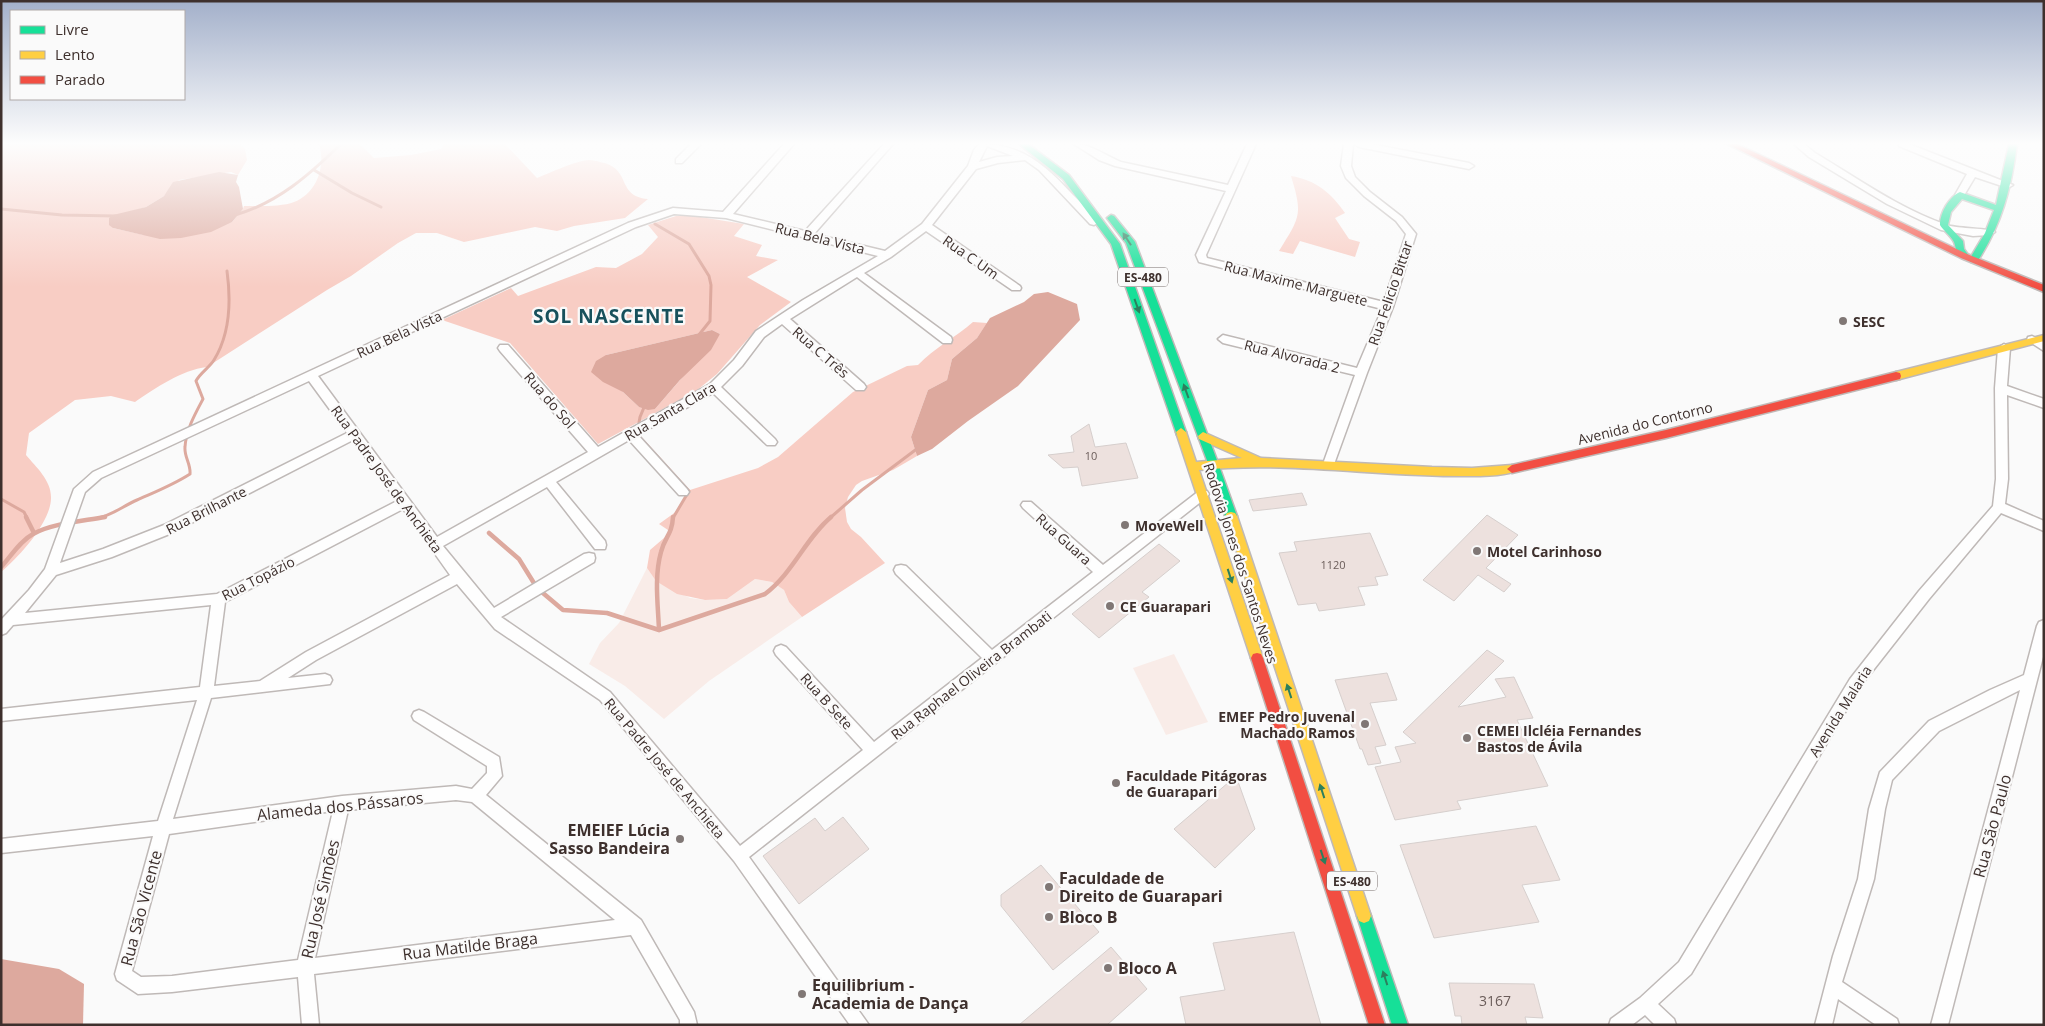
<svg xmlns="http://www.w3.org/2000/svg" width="2045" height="1026" font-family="'Open Sans',sans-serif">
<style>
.green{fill:#f9ece8}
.forest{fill:#f8cdc4;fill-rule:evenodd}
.water{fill:#dda99e}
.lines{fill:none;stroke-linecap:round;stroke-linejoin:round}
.stream-far1{stroke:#dda99e;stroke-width:3}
.stream{stroke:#dda99e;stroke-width:4.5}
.building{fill:#ede1de;stroke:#d6cfcd}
.street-casing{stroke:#bfb9b7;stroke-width:3}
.fast-casing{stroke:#bfb9b7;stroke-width:3}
.slow-casing{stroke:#bfb9b7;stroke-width:3}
.jam-casing{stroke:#bfb9b7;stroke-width:3}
.street{fill:#fefefe;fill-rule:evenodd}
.fast{fill:#16e098;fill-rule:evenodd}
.slow{fill:#ffcf43;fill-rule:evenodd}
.jam{fill:#f24e42;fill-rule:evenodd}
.oneway{fill:#2c7f5d}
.poi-dot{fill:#807775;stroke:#fafafa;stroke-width:2}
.labels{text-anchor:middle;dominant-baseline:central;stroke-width:4.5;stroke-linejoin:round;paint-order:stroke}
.number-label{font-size:11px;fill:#6a5c59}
.shield{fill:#fafafa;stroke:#766d6a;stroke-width:1}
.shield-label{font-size:12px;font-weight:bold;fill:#3e302d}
.street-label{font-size:14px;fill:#3e302d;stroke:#fafafa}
.poi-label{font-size:14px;font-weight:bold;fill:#3e302d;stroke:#fafafa;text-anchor:start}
.near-number-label{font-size:14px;fill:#6a5c59}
.near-street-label{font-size:16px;fill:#3e302d;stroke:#fafafa}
.near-poi-label{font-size:16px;font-weight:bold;fill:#3e302d;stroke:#fafafa;text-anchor:start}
.district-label{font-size:19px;font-weight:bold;letter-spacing:1px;fill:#18515c;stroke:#fafafa}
</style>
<rect width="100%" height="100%" fill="#fafafa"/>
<!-- green -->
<g class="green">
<polygon points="647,568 656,581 690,598 705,600 727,599 755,579 772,582 784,590 789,602 802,617 709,681 664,719 625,686 589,664 600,643 619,623"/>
<polygon points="1174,654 1208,722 1166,735 1133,668"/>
</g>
<!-- forest -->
<g class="forest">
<path d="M1,144H239L245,149L247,160L238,175L231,172L179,180L164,196L146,207L136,210L113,228L144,235L232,222L243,209L244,206C257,206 282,207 294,202C317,193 326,166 319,144H360L374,158L411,155L441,149L444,144H505L537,178C550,173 575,161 589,160C592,160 597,161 600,162C633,168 615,196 648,199L625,218L574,226L557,231L535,227L464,242L437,233H416L398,243L351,276L327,290L207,367C181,370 156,388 135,402L111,396L75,400L29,433L26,455C36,467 51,480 51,497C52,521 19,557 1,572Z"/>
<path d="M1291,176C1316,180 1331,193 1345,213L1335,218L1349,239L1360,242L1355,257L1300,241L1293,254L1279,251C1300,217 1303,215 1291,176Z"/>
<path d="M676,216H694L744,224L734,236L762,245L756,256L778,260L747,277L791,302L760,325L717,374L696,391L598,444L510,343L442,320L511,288L518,296L596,267L616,268L642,254L658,237L648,225ZM712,330L720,334L655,409L639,407L623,392L606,355Z"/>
<path d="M973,322L987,323L977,338L952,359L947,380L928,390L911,437L917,456L893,470L862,481L856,485L848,497L845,508L847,522L851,529L861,537L885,563L802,617L789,602L784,590L772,582L755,579L727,599L705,600L677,594L656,581L647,568L650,550L671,532L659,524L677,511L690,490L758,468L778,457L853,392L907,366L918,365C934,348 956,337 973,322Z"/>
</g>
<!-- water -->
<g class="water">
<polygon points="219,172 238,175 236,182 239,187 243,209 232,222 211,232 181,238 160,239 113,228 109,225 109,218 113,215 146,207 164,196 173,182"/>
<polygon points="1048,292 1077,304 1080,320 1018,386 968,421 932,449 917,456 911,437 928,390 947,380 952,359 977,338 990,318 1024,302 1034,294"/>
<polygon points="712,330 720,334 711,350 680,380 655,409 648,410 639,407 623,392 603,382 591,372 596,361 606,355"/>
<polygon points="1,959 59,969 84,984 83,1025 1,1025"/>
</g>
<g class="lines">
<!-- stream-far1 -->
<g class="stream-far1">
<polyline points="314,170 352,193 381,207"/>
<polyline points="1,209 62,215 116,216"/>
<path d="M235,215C278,203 310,174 341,144"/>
<polyline points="655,224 689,244 709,276 711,285 710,321 698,336"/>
<polyline points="645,405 640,417 637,434 689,491 673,518"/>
<polyline points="1,499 24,512 27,518"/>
<path d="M98,518C113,515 123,506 137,500C155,492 173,485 190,474C191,464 184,457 185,447C186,430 195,414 203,399L196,381C200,373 209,368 214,360C230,334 231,300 227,271"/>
<polyline points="830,518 862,490 918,448"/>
</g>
<!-- stream -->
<g class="stream">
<polyline points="26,517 34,533"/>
<path d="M489,533L519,559L537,588L563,610L607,613L659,630L765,594C793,573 805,539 831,517"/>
<path d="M1,567C11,556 20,541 33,534C52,523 84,521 105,517"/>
<path d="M659,630C658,605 654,577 661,552C665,536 672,535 673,517"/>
</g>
</g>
<!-- building -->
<g class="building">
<polygon points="1089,424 1095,447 1126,443 1138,478 1082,486 1078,467 1063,468 1048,455 1074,452 1071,436"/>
<polygon points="1302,493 1307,505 1253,511 1249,500"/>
<polygon points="1487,515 1518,535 1486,568 1511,584 1504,592 1478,575 1454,601 1423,580"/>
<polygon points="1370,533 1388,575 1375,577 1378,585 1358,587 1365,605 1319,611 1316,603 1298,605 1279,553 1297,551 1294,542"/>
<polygon points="1159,544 1180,561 1142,592 1149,597 1099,638 1072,614"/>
<polygon points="1487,650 1504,661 1458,707 1506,697 1495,679 1514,677 1533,718 1517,720 1548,786 1457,801 1461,809 1395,820 1375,767 1401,762 1395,747 1416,743 1403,732"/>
<polygon points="1387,673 1397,700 1370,703 1386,745 1375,747 1381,763 1368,765 1362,749 1360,749 1335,680"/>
<polygon points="1236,776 1255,829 1215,868 1174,829"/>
<polygon points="843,817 869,849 799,904 763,856 815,818 825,831"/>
<polygon points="1536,826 1560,880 1522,885 1539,922 1434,938 1400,845"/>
<polygon points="1041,865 1099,932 1053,970 1001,906 1001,895"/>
<polygon points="1294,932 1321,1025 1186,1025 1180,997 1225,990 1213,943"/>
<polygon points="1111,947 1147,989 1107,1025 1019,1025"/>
<polygon points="1449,983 1534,984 1543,1018 1525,1017 1527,1025 1462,1025 1461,1016 1455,1016"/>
</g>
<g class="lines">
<defs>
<g id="street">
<polygon points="691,144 701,144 682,163 676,163 676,159"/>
<path d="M784,144H794L733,214L805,231L884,144H893L814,234L885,251L922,224L968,166L974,150L979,144C1022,144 1044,164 1072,194C1081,203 1091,212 1099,222L1094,225L1090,224L1039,170L1025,160L998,163L976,169L932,225L1020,286L1021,288L1020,290H1012L926,231L891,257L864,273L951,337L952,340L951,343H943L857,277L790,319L864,384L866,387L864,390H856L782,324L764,337L742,366L721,387L775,439L777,442L775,445H767L713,393L638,435L687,489L689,492L687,495H679L629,440L556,482L605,541L606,545L605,549H595L547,487L443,546L494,608L584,554L589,553L594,554L595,558L594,562L501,617L610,692L740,846L863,750L776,655L774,651L776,647L781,645L786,647L874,742L982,658L896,574L894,570L896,566L901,565L906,566L992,650L1093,572L1023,508L1021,505L1023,502H1031L1103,565L1199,491H1207L1209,494L1207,497L749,857L869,1025H850L734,861L600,700L495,629L457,584L316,660L288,678L325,674L330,676L332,680L330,684L211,698L173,819L342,796L456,786L472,789L487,773V766L414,720L412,716L414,712L419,710L424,712L499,757L502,776L486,795L641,920L694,1012L697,1025H680V1020L631,935L314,974L319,1025H302L298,977L172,992L138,994L117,980L115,974L153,836L1,853V839L158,821L197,700L1,721V709L200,687L211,605L13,625L6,633L1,635V620L29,590L45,569L74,489L93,472L628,223L673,208L723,212ZM987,146L1013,156L997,157L979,162ZM674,214L726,218L878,256L803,300L756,331L734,360L710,384L598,447L508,345H500L498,348L500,351L588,452L437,537L318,376L636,227ZM309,381L347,433L164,525L103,549L60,563L85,492L101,478ZM353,440L397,501L217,594L25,613L56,575L112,557L172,533ZM403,509L450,575L306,652L260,681L214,686L225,602ZM456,800L472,802L615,920L315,958L348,810ZM333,811L298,960L172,976L141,977L132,971L169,834Z"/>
<path d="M1074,144C1089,143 1106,156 1121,162L1228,185L1247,144H1256L1206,255L1207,258L1384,302L1406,234L1396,221L1364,196L1346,178L1341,166L1344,144H1353L1351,166L1355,177L1370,192L1402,217L1416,234L1393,307L1367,373L1333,467L1329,469L1323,464L1355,375L1223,343L1218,339L1223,335L1357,368L1382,309L1199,262L1196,255L1226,191L1115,166L1099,160Z"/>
<polygon points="1354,144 1371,144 1469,163 1474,166 1469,169 1359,147"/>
<path d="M1794,144H1804L1815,153C1857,178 1900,209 1947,225C1957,229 1991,228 1995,232L1990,235L1973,236L1941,230L1887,204L1809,157Z"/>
<polygon points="1898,144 1909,144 2013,185 2008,188 1975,177 1963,197 1957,197 1955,195 1967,174 1899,146"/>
<polygon points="2032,336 2044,342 2044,351 2027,340 2028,337"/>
<polygon points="2004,344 2010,348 2007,386 2044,399 2044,408 2007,395 2008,479 2005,504 2044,521 2044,531 2001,513 1929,599 1860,687 1691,974 1658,1004 1674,1019 1676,1025 1655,1025 1645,1015 1632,1025 1609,1025 1611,1019 1640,998 1679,962 1850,679 1919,591 1993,506 1996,479 1995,388 1998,348"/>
<polygon points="2044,620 2044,653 1948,1025 1931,1025 2020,690 1939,731 1892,780 1885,809 1874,879 1842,982 1897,1019 1899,1025 1876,1025 1838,999 1832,1025 1815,1025 1833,956 1858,879 1869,809 1880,772 1929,721 1990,690 2024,675 2037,626 2039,622"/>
</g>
<g id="fast">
<polygon points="1019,144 1028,144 1069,175 1120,244 1186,432 1185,435 1177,435 1176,432 1111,244 1063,179"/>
<path d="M2009,144H2017C2011,189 2002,224 1977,262H1971L1969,260L1985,233L1994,210L1962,199L1951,212L1948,225L1963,241L1964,249L1969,256L1964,259C1955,255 1957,250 1954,242C1951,236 1943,230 1940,225C1940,213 1949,197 1960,192L1996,205Z"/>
<polygon points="1111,215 1114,216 1135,242 1218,463 1237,516 1235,519 1227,519 1225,516 1208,463 1126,243 1107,218"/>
<polygon points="1364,909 1369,911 1371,916 1408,1025 1392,1025 1357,916 1359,911"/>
</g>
<g id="slow">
<polygon points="2044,335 2044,341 1896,380 1891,376 1896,372"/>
<path d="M1181,428L1186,432L1196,462L1242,458L1199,439L1198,436L1203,432L1261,458L1432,467L1472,468L1512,465L1517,469C1513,476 1479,476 1470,476C1379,477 1290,461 1199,470L1263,658L1261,662L1257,663L1253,662L1251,658L1176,432Z"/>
<polygon points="1231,512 1235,513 1237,516 1371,916 1369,921 1364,923 1359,921 1357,916 1225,516 1227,513"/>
</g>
<g id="jam">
<polygon points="1727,144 1737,144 1967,254 2044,285 2044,292 1961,258"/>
<polygon points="1896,372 1900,373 1901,376 1900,379 1666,438 1512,473 1507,469 1512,465 1666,430"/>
<polygon points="1257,653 1261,654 1263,658 1385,1025 1369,1025 1251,658 1253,654"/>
</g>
</defs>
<!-- street casing -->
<use href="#street" class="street-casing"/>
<!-- fast casing -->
<use href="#fast" class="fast-casing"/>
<!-- slow casing -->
<use href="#slow" class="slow-casing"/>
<!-- jam casing -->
<use href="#jam" class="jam-casing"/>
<!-- street -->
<use href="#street" class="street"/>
<!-- fast -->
<use href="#fast" class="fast"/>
<!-- slow -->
<use href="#slow" class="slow"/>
<!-- jam -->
<use href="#jam" class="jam"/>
</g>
<!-- one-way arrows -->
<defs><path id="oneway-solid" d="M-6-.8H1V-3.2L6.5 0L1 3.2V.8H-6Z" transform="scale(1.25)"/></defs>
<g class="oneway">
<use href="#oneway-solid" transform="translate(1127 239) rotate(-123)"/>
<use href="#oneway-solid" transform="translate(1137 306) rotate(70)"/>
<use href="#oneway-solid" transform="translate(1186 391) rotate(-110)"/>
<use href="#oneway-solid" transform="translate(1230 576) rotate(72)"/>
<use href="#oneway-solid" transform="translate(1289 691) rotate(-108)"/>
<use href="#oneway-solid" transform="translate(1322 791) rotate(-108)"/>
<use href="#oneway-solid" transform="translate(1323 857) rotate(72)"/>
<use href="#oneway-solid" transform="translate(1385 978) rotate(-108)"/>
</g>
<!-- sky -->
<linearGradient id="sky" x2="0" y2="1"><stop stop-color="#a3b0ca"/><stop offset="0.5" stop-color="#fdfdfd"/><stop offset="1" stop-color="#fdfdfd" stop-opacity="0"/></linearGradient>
<rect width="2045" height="287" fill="url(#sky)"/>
<!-- markers -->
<g class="poi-dot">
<circle cx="1843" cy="321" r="5"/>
<circle cx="1125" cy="525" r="5"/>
<circle cx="1477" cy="551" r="5"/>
<circle cx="1110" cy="606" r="5"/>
<circle cx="1365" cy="724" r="5"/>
<circle cx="1467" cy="738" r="5"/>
<circle cx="1116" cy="783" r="5"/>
<circle cx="680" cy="839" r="5"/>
<circle cx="1049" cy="887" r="5"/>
<circle cx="1049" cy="917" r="5"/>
<circle cx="1108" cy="968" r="5"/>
<circle cx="802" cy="994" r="5"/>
</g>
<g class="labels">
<!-- number labels -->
<g class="number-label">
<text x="1091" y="455">10</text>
<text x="1333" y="564">1120</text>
</g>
<!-- shield labels -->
<g class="shield">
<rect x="1118" y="267.5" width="50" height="19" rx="4"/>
<rect x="1327" y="871.5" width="50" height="19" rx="4"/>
</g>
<g class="shield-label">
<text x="1143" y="277">ES-480</text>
<text x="1352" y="881">ES-480</text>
</g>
<!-- street labels -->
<g class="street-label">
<text transform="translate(820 238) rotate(14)">Rua Bela Vista</text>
<text transform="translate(971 257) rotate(35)">Rua C Um</text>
<text transform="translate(1296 283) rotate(14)">Rua Maxime Marguete</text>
<text transform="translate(1390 293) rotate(-71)">Rua Felicio Bittar</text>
<text transform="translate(399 334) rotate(-25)">Rua Bela Vista</text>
<text transform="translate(821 352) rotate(41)">Rua C Três</text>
<text transform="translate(1292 356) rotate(14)">Rua Alvorada 2</text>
<text transform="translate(550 400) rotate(49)">Rua do Sol</text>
<text transform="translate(670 411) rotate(-30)">Rua Santa Clara</text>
<text transform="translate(1645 423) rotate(-14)">Avenida do Contorno</text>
<text transform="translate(387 479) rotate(54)">Rua Padre José de Anchieta</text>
<text transform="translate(206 510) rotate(-27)">Rua Brilhante</text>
<text transform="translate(1064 539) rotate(42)">Rua Guara</text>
<text transform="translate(1241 563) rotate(72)">Rodovia Jones dos Santos Neves</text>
<text transform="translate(258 578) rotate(-27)">Rua Topázio</text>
<text transform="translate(971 675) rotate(-38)">Rua Raphael Oliveira Brambati</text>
<text transform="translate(827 701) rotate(48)">Rua B Sete</text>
<text transform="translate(1840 711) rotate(-58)">Avenida Malaria</text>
<text transform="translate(665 768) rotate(50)">Rua Padre José de Anchieta</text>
</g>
<!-- poi labels -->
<g class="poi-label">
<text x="1853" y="321">SESC</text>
<text x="1135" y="525">MoveWell</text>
<text x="1487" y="551">Motel Carinhoso</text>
<text x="1120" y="606">CE Guarapari</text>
<text x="1355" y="716" text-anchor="end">EMEF Pedro Juvenal<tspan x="1355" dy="16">Machado Ramos</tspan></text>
<text x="1477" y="730">CEMEI Ilcléia Fernandes<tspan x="1477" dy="16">Bastos de Ávila</tspan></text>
<text x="1126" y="775">Faculdade Pitágoras<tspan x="1126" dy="16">de Guarapari</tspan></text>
</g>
<!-- near-number labels -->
<g class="near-number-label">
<text x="1495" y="1000">3167</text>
</g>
<!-- near-street labels -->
<g class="near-street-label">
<text transform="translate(340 806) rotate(-6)">Alameda dos Pássaros</text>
<text transform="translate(1992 826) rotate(-75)">Rua São Paulo</text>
<text transform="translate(320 899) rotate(-77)">Rua José Simões</text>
<text transform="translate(141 908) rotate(-75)">Rua São Vicente</text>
<text transform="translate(470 946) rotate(-7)">Rua Matilde Braga</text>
</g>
<!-- near-poi labels -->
<g class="near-poi-label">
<text x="670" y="830" text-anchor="end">EMEIEF Lúcia<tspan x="670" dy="18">Sasso Bandeira</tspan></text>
<text x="1059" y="878">Faculdade de<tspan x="1059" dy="18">Direito de Guarapari</tspan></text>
<text x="1059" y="917">Bloco B</text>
<text x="1118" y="968">Bloco A</text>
<text x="812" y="985">Equilibrium -<tspan x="812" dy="18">Academia de Dança</tspan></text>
</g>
<!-- district labels -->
<g class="district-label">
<text x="609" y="316">SOL NASCENTE</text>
</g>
</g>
<!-- border -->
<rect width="2045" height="1026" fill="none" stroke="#3e302d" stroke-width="5"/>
<!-- legend -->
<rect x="10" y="10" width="175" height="90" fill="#fafafa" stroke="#afa9a8"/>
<rect x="20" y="26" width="25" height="8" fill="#16e098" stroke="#afa9a8"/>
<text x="55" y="35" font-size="15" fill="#3e302d">Livre</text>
<rect x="20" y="51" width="25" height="8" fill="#ffcf43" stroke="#afa9a8"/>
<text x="55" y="60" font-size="15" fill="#3e302d">Lento</text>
<rect x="20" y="76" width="25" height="8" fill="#f24e42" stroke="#afa9a8"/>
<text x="55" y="85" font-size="15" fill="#3e302d">Parado</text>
</svg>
